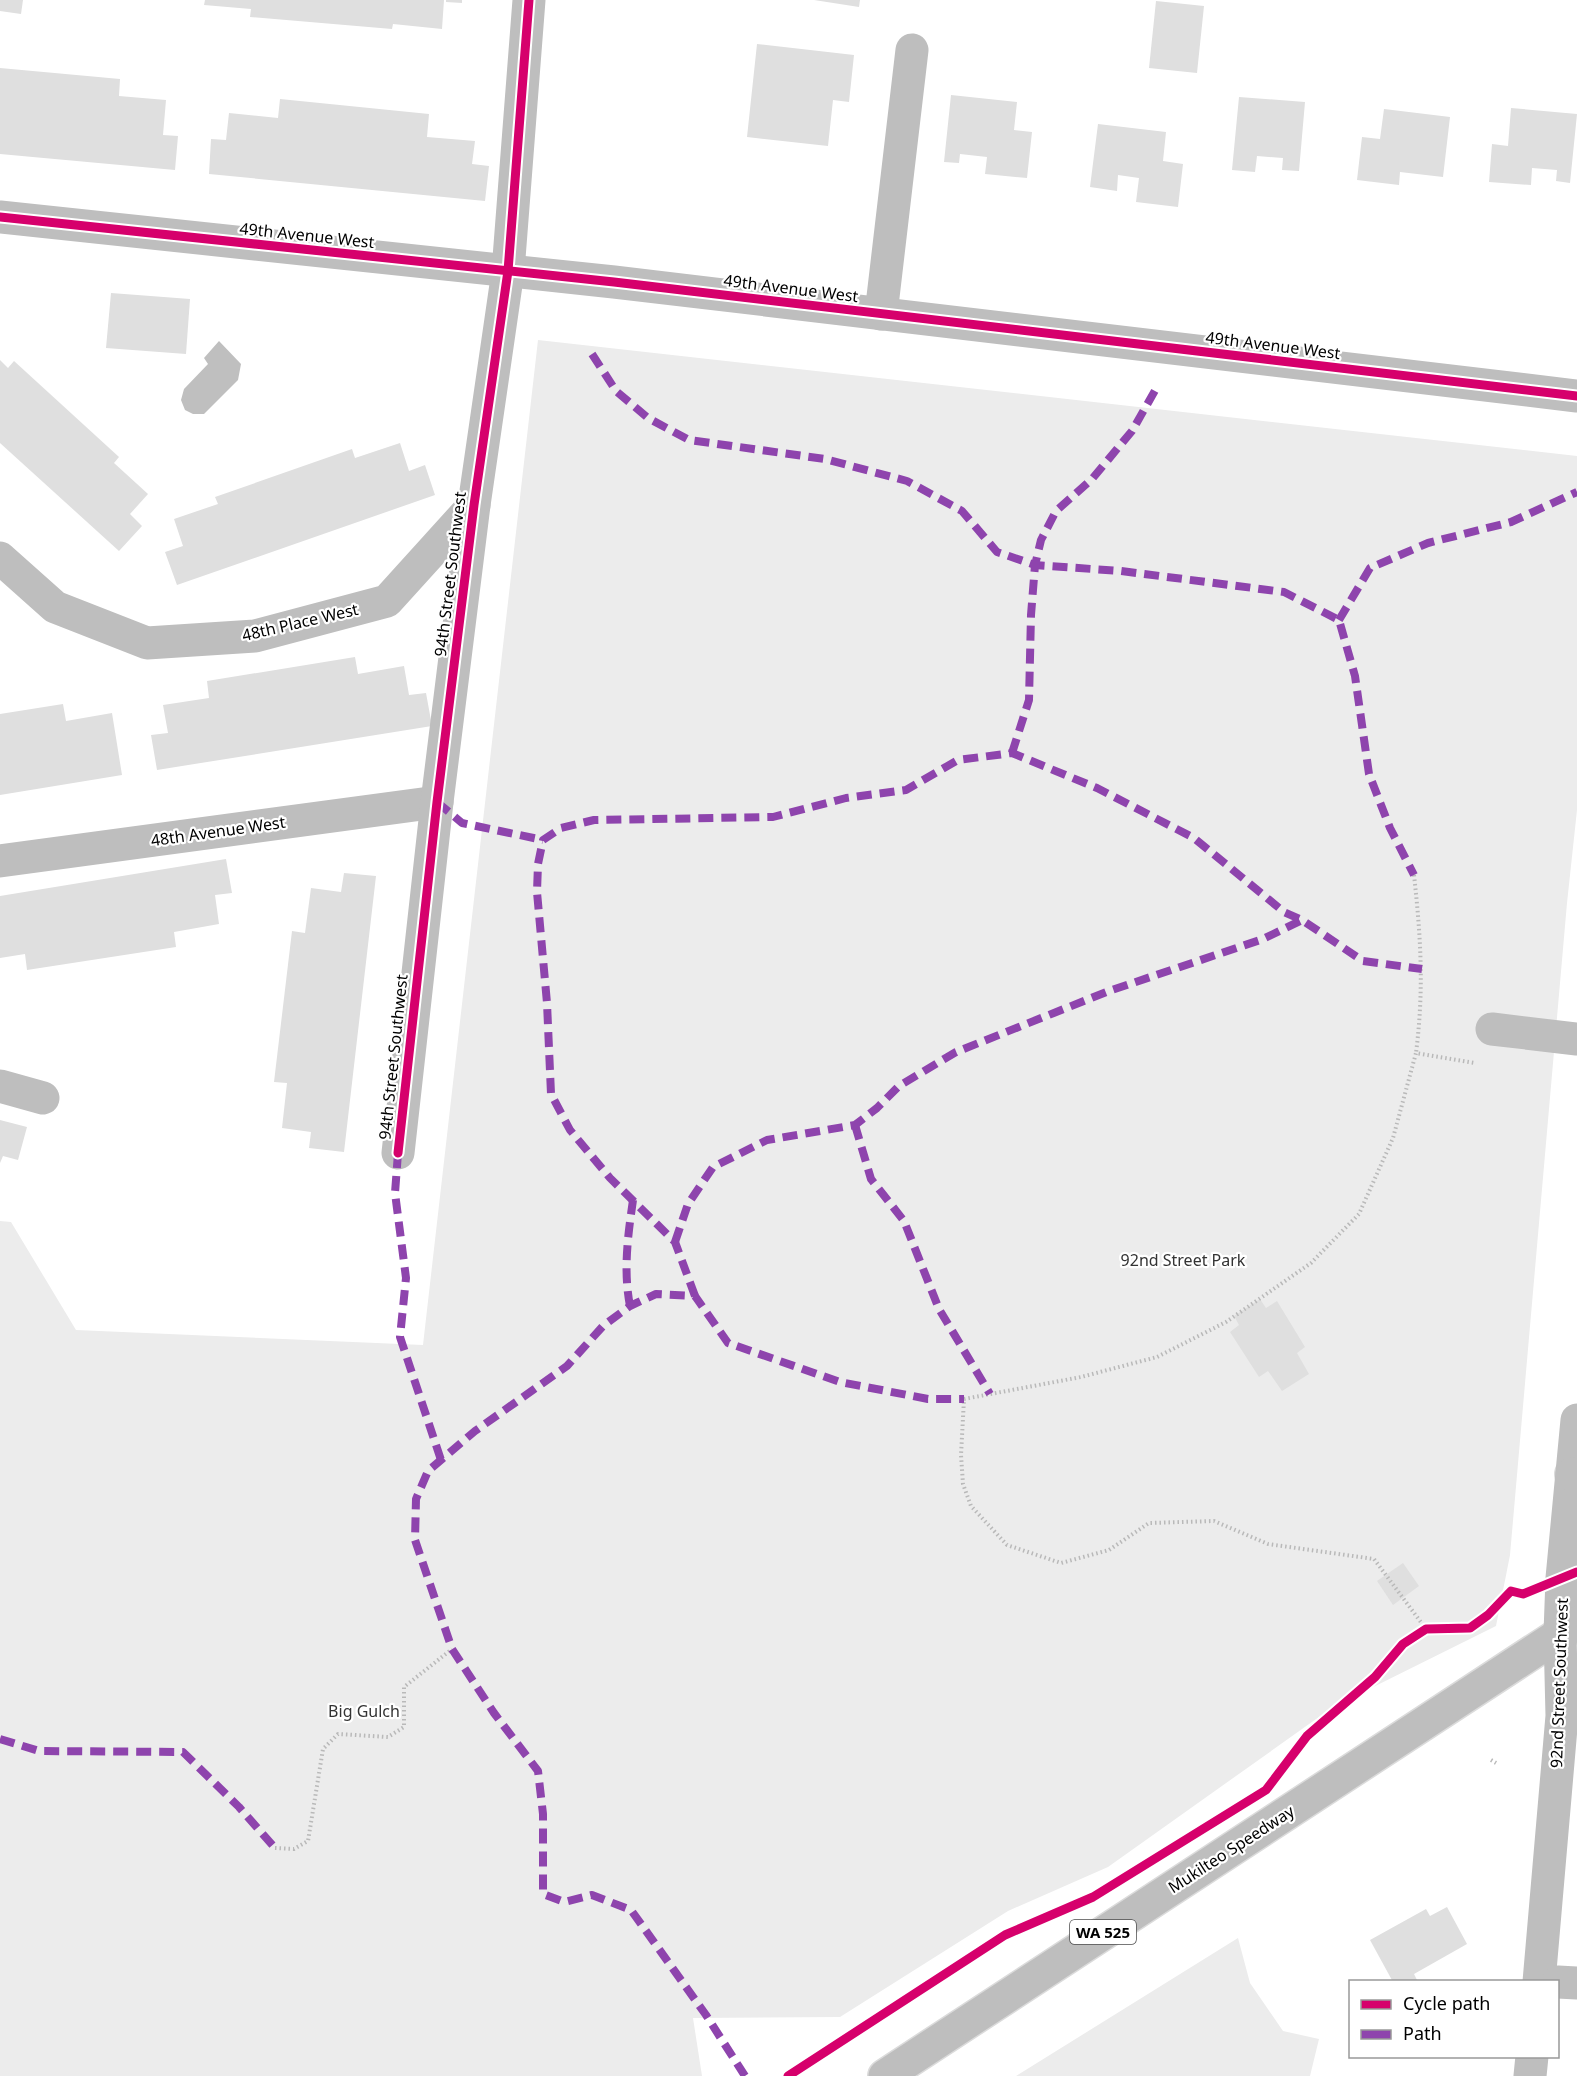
<svg xmlns="http://www.w3.org/2000/svg" width="1577" height="2076" font-family="'Noto Sans',sans-serif">
<style>
.green{fill:#ececec}
.water{fill:#bfbfbf}
.building{fill:#dfdfdf}
.lines{fill:none;stroke-linecap:round;stroke-linejoin:round}
.major-casing{stroke:#dbdbdb;stroke-width:36}
.path{stroke:#b9b9b9;stroke-width:4;stroke-dasharray:1.5 3;stroke-linecap:butt}
.minor{stroke:#bebebe;stroke-width:33}
.major{stroke:#bebebe;stroke-width:33}
.quiet{stroke:#8e44ad;stroke-width:8;stroke-dasharray:15 8;stroke-linecap:butt}
.cycleway-casing{stroke:#fff;stroke-width:13}
.cycleway{stroke:#d6006c;stroke-width:9}
.labels{text-anchor:middle;dominant-baseline:central;stroke-width:4.5;stroke-linejoin:round;paint-order:stroke}
.shield{fill:#fff;stroke:#4c4c4c;stroke-width:1.5}
.shield-label{font-size:15px;font-weight:bold;fill:#000}
.street-label{font-size:16px;fill:#000;stroke:#fff}
.park-label{font-size:16px;fill:#333;stroke:#fff}
</style>
<rect width="100%" height="100%" fill="#fff"/>
<!-- green -->
<g class="green">
<polygon points="538,340 1577,456 1577,810 1567,903 1510,1555 1496,1626 1333,1707 1108,1867 1008,1911 840,2017 693,2018 702,2076 0,2076 0,1221 11,1222 76,1330 423,1345"/>
<polygon points="1238,1938 1250,1983 1283,2031 1319,2039 1310,2076 1016,2076"/>
</g>
<!-- water -->
<polygon class="water" points="219,341 241,364 238,380 204,414 193,414 185,410 181,400 184,389 208,364 204,358"/>
<!-- building -->
<g class="building">
<polygon points="0,0 23,0 21,14 0,11"/>
<polygon points="205,0 444,0 442,29 393,24 392,29 250,17 251,9 204,5"/>
<polygon points="446,0 462,0 462,3 446,2"/>
<polygon points="814,0 860,0 859,7"/>
<polygon points="1156,1 1204,6 1197,73 1149,68"/>
<polygon points="757,44 854,55 849,102 833,100 828,146 747,137"/>
<polygon points="0,68 120,79 119,96 166,100 163,135 178,136 175,170 0,154"/>
<polygon points="951,95 1017,102 1014,130 1032,132 1027,178 985,174 987,157 960,154 959,163 944,162"/>
<polygon points="1239,97 1305,102 1299,171 1282,170 1283,158 1257,156 1255,172 1232,170"/>
<polygon points="280,99 429,114 427,137 475,141 472,164 489,166 485,201 209,174 211,139 226,140 229,113 278,118"/>
<polygon points="1511,108 1577,114 1570,183 1556,181 1557,170 1532,168 1531,185 1489,182 1492,144 1508,146"/>
<polygon points="1384,109 1450,117 1443,177 1400,172 1399,185 1357,180 1362,137 1380,139"/>
<polygon points="1098,124 1166,132 1163,161 1183,164 1178,207 1136,202 1139,178 1118,175 1117,191 1090,187"/>
<polygon points="111,293 190,299 186,354 106,348"/>
<polygon points="0,360 8,368 14,361 119,457 114,463 148,494 130,514 142,526 119,551 0,443"/>
<polygon points="400,443 409,471 425,465 435,495 177,585 165,552 183,546 174,519 218,504 215,497 352,449 355,458"/>
<polygon points="355,657 358,674 404,666 409,695 426,693 432,726 157,770 151,735 168,733 163,705 209,698 207,681"/>
<polygon points="63,704 66,721 112,713 122,775 0,795 0,714"/>
<polygon points="226,859 232,893 215,895 219,924 174,932 176,947 27,970 25,954 0,958 0,896"/>
<polygon points="344,873 376,876 344,1152 309,1148 311,1132 282,1128 287,1083 274,1082 292,931 305,933 311,888 341,892"/>
<polygon points="0,1120 27,1127 18,1160 3,1156 0,1163"/>
<polygon points="1260,1299 1266,1308 1277,1301 1305,1347 1297,1353 1309,1374 1282,1391 1268,1371 1259,1377 1230,1332 1239,1325 1234,1316"/>
<polygon points="1403,1563 1419,1586 1393,1605 1377,1581"/>
<polygon points="1447,1907 1467,1944 1414,1974 1418,1982 1393,1982 1370,1940 1426,1909 1430,1916"/>
</g>
<g class="lines">
<defs>
<g id="major">
<polyline points="1572,1474 1577,1477"/>
<polyline points="885,2076 1577,1623"/>
</g>
</defs>
<!-- major casing -->
<use href="#major" class="major-casing"/>
<!-- path -->
<g class="path">
<path d="M1414,875C1421,938 1424,990 1416,1053"/>
<polyline points="1426,1629 1374,1559 1268,1544 1214,1521 1149,1523 1109,1550 1061,1563 1007,1545 971,1506 963,1484 961,1455 964,1399 1081,1377 1157,1357 1226,1322 1311,1263 1359,1214 1393,1138 1416,1053 1475,1063"/>
<polyline points="1491,1760 1496,1763"/>
<polyline points="275,1848 294,1849 308,1841 323,1749 338,1734 388,1737 404,1727 404,1687 452,1649"/>
</g>
<!-- minor -->
<g class="minor">
<polyline points="0,217 614,282 1577,396"/>
<polyline points="881,314 912,50"/>
<polyline points="0,558 55,607 147,643 255,636 387,601 474,505"/>
<polyline points="0,861 437,802"/>
<polyline points="1492,1029 1577,1039"/>
<polyline points="0,1086 43,1098"/>
<polyline points="398,1153 437,802 474,505 508,271 529,0"/>
<polyline points="1539,1982 1562,1716 1560,1633 1562,1578 1577,1420"/>
<polyline points="1558,1982 1577,1983"/>
<polyline points="1530,2076 1532,2056"/>
</g>
<!-- major -->
<use href="#major" class="major"/>
<!-- quiet -->
<g class="quiet">
<polyline points="592,354 616,391 648,418 689,440 825,459 907,481 962,511 997,552 1035,565 1121,571 1284,592 1339,620 1355,676 1369,774 1390,828 1414,875"/>
<polyline points="1339,620 1370,568 1428,543 1511,522 1577,492"/>
<polyline points="1012,753 1029,700 1031,615 1035,565 1041,540 1056,511 1092,479 1132,431 1157,387"/>
<polyline points="437,802 462,823 543,840"/>
<polyline points="855,1125 871,1179 904,1221 939,1309 990,1394"/>
<polyline points="398,1153 395,1193 406,1278 400,1337 441,1460"/>
<polyline points="675,1242 688,1204 713,1167 767,1140 855,1125 877,1108 899,1086 956,1052 1109,991 1263,939 1302,920"/>
<polyline points="695,1296 675,1242 610,1178 570,1130 551,1094 547,1003 537,892 538,864 543,840 561,828 594,820 773,817 846,798 906,790 958,760 1012,753 1097,788 1194,838 1284,912 1302,920 1363,961 1422,969"/>
<path d="M630,1306C623,1270 628,1235 633,1200"/>
<polyline points="0,1739 39,1751 183,1752 239,1807 275,1848"/>
<polyline points="745,2076 706,2015 631,1910 592,1895 564,1902 543,1894 543,1814 538,1771 494,1713 452,1649 415,1540 416,1499 428,1471 475,1431 567,1366 603,1326 630,1306 656,1294 695,1296 728,1343 840,1382 928,1399 964,1399"/>
</g>
<defs>
<g id="cycleway">
<polyline points="0,217 614,282 1577,396"/>
<polyline points="398,1153 437,802 474,505 508,271 529,0"/>
<polyline points="788,2076 1005,1935 1093,1897 1266,1790 1307,1736 1375,1677 1403,1644 1426,1629 1470,1628 1488,1615 1511,1591 1523,1594 1577,1572"/>
</g>
</defs>
<!-- cycleway casing -->
<use href="#cycleway" class="cycleway-casing"/>
<!-- cycleway -->
<use href="#cycleway" class="cycleway"/>
</g>
<g class="labels">
<!-- shield labels -->
<rect class="shield" x="1070" y="1920" width="66" height="24" rx="4.5"/>
<g class="shield-label">
<text x="1103" y="1932">WA 525</text>
</g>
<!-- street labels -->
<g class="street-label">
<text transform="translate(307 235) rotate(6)">49th Avenue West</text>
<text transform="translate(791 288) rotate(7)">49th Avenue West</text>
<text transform="translate(1273 345) rotate(7)">49th Avenue West</text>
<text transform="translate(450 574) rotate(-83)">94th Street Southwest</text>
<text transform="translate(300 622) rotate(-13)">48th Place West</text>
<text transform="translate(218 831) rotate(-8)">48th Avenue West</text>
<text transform="translate(393 1057) rotate(-84)">94th Street Southwest</text>
<text transform="translate(1559 1683) rotate(-88)">92nd Street Southwest</text>
<text transform="translate(1231 1849) rotate(-33)">Mukilteo Speedway</text>
</g>
<!-- park labels -->
<g class="park-label">
<text x="1183" y="1260">92nd Street Park</text>
<text x="364" y="1711">Big Gulch</text>
</g>
</g>
<!-- legend -->
<rect x="1349" y="1980" width="210" height="78" fill="#ffffff" stroke="#999999" stroke-width="1.5"/>
<rect x="1361" y="2000" width="30" height="9" fill="#d6006c" stroke="#999999" stroke-width="1.5"/>
<text x="1403" y="2010" font-size="18" fill="#000000">Cycle path</text>
<rect x="1361" y="2030" width="30" height="9" fill="#8e44ad" stroke="#999999" stroke-width="1.5"/>
<text x="1403" y="2040" font-size="18" fill="#000000">Path</text>
</svg>
